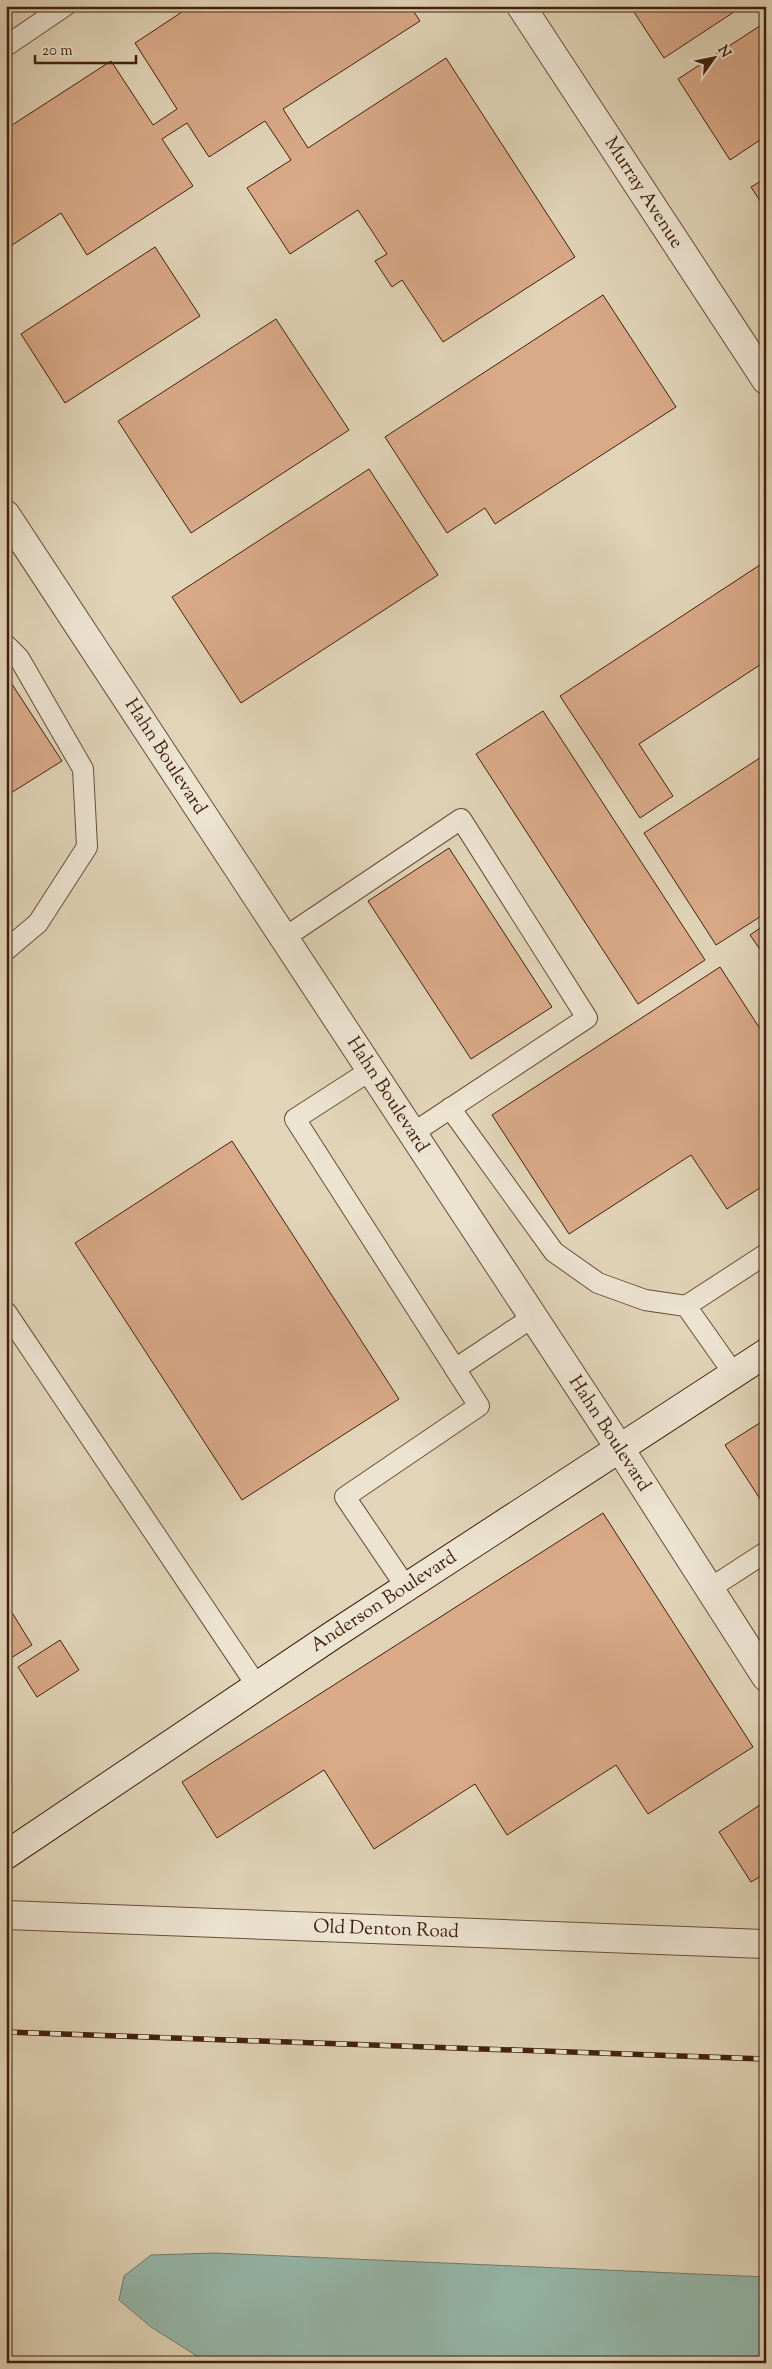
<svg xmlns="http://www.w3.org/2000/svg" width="772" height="2369" font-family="'Sorts Mill Goudy',serif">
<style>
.water{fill:#95b8ab;stroke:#737b6b}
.building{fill:#d9a988;stroke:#41200c}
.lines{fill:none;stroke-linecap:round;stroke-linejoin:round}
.lane-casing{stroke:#694d37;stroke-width:22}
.street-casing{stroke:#694d37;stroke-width:30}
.secondary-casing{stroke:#41200c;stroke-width:30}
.lane{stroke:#ece3d1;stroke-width:20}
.street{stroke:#ece3d1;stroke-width:28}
.secondary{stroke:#ece3d1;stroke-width:28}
.rail-casing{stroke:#41200c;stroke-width:5.5}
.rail{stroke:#ece3d1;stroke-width:4;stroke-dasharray:11;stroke-linecap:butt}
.labels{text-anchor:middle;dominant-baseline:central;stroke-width:5;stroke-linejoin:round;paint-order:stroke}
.street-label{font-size:19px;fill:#41200c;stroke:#ece3d1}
</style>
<rect width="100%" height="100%" fill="#e1d4b8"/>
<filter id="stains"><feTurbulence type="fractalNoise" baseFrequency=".004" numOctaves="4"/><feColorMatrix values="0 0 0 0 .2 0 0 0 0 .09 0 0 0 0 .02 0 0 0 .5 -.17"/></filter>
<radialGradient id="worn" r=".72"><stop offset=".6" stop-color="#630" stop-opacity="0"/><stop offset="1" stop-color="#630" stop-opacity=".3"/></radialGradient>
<!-- water -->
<polygon class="water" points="215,2253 766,2277 766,2363 208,2363 151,2327 119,2300 124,2276 151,2255"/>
<!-- building -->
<g class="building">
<polygon points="187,6 410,6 420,21 283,109 308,148 446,58 575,257 443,342 402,280 392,287 375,261 387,254 358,210 290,254 247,188 291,160 265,121 209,157 187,123 162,139 193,186 87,255 61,213 6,249 6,129 111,61 153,125 177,109 135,43 188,8"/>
<polygon points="630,6 743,6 664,58"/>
<polygon points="766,22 766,136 730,160 678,79"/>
<polygon points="766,178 766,210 751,187"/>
<polygon points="155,247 200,316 65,403 21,334"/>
<polygon points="603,295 676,407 495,524 485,508 447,533 385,437"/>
<polygon points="276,319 349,430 191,533 118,421"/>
<polygon points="369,469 438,575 241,703 172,597"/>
<polygon points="766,561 766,661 639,744 673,796 640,818 560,696"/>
<polygon points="6,675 62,761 6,796"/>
<polygon points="543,711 705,960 638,1004 476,754"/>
<polygon points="766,754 766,913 716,945 644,833"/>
<polygon points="449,848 552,1007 471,1059 368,901"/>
<polygon points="766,924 766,958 750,935"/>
<polygon points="720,967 766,1038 766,1184 727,1209 691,1155 569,1234 492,1115"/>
<polygon points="232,1141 399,1399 242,1500 75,1243"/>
<polygon points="766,1419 766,1500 762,1502 725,1445"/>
<polygon points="603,1513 753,1747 648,1814 616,1765 507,1835 475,1784 374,1849 324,1770 217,1838 182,1782"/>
<polygon points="11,1611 32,1645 6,1661 6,1614"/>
<polygon points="60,1640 79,1670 37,1697 18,1667"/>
<polygon points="766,1801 766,1873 751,1882 719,1832"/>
</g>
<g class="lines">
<defs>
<g id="lane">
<polyline points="6,46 65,6"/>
<polyline points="6,645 19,658 83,769 87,847 38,923 6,950"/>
<polyline points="284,938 461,819 587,1018 413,1133"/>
<polyline points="371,1070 295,1119 479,1406 345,1497 406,1587"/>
<polyline points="450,1108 554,1252 598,1283 645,1300 686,1306 734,1374"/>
<polyline points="686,1306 766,1254"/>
<polyline points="6,1312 257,1686"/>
<polyline points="455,1369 533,1317"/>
<polyline points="709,1589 766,1552"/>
</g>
<g id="street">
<polyline points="521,6 766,380"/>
<polyline points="6,515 620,1449 766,1677"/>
<polyline points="6,1915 766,1944"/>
</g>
<polyline id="secondary" points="6,1855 333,1635 766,1353"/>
</defs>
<!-- lane casing -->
<use href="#lane" class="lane-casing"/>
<!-- street casing -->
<use href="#street" class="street-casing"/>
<!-- secondary casing -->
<use href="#secondary" class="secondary-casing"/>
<!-- lane -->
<use href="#lane" class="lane"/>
<!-- street -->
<use href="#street" class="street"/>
<!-- secondary -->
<use href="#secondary" class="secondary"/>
<defs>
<polyline id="rail" points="6,2032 766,2059"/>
</defs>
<!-- rail casing -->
<use href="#rail" class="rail-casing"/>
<!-- rail -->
<use href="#rail" class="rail"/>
</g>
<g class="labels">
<!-- street labels -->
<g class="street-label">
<text transform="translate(643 193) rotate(57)">Murray Avenue</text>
<text transform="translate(165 757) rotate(57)">Hahn Boulevard</text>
<text transform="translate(387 1095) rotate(57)">Hahn Boulevard</text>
<text transform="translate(609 1434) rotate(57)">Hahn Boulevard</text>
<text transform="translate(384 1602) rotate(-33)">Anderson Boulevard</text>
<text transform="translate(386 1930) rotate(2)">Old Denton Road</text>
</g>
</g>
<!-- margin -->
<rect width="772" height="2369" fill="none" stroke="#e1d4b8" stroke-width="25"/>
<rect x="8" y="8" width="757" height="2354" fill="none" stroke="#41200c" stroke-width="2.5"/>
<rect x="12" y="12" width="747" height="2344" fill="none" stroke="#41200c"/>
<!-- north arrow -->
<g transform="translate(714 58) rotate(57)" stroke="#ece3d1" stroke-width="4" paint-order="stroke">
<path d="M0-4L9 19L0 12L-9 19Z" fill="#41200c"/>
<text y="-8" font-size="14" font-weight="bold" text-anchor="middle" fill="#41200c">N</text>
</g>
<!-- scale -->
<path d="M35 55v8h101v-8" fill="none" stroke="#41200c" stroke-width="2.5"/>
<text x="42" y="55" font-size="15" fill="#41200c" stroke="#ece3d1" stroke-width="4" paint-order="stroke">20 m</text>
<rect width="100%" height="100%" filter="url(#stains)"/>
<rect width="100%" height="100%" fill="url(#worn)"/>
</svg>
